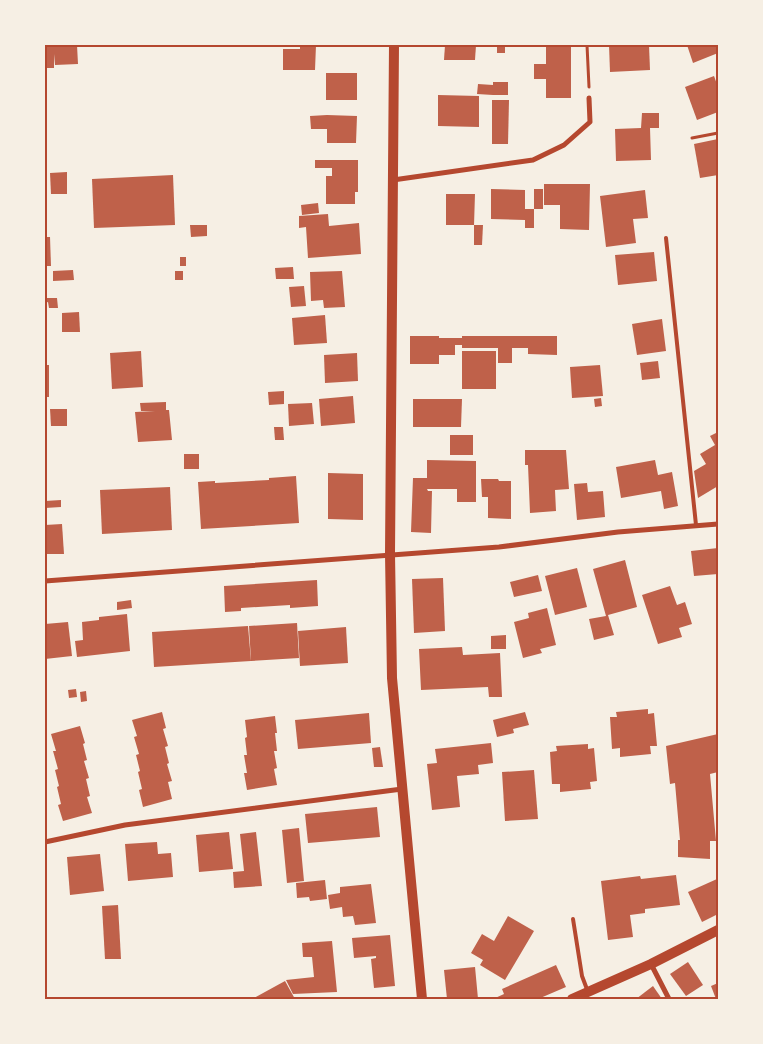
<svg xmlns="http://www.w3.org/2000/svg" width="763" height="1044" font-family="'Varela Round',sans-serif">
<style>
.building{fill:#bf614a}
.lines{fill:none;stroke-linecap:round;stroke-linejoin:round}
.path{stroke:#b5482f;stroke-width:3}
.service{stroke:#b5482f;stroke-width:4}
.minor{stroke:#b5482f;stroke-width:5}
.secondary{stroke:#b5482f;stroke-width:10}
.neatline{fill:none;stroke:#b5482f;stroke-width:2}
</style>
<rect width="100%" height="100%" fill="#f6efe4"/>
<!-- building -->
<g class="building">
<polygon points="45,45 77,45 78,64 55,65 54,54 54,68 45,68"/>
<polygon points="300,45 316,45 315,70 283,70 283,49 300,49"/>
<polygon points="445,45 476,45 475,60 444,60"/>
<rect x="497" y="45" width="8" height="8"/>
<polygon points="546,45 571,45 571,98 546,98 546,79 534,79 534,64 546,64"/>
<polygon points="609,45 649,45 650,70 610,72"/>
<polygon points="687,45 718,45 718,53 693,63"/>
<rect x="326" y="73" width="31" height="27"/>
<polygon points="714,76 718,87 718,112 697,120 685,87"/>
<polygon points="493,82 508,82 508,95 493,95 493,90 493,95 477,94 478,84 493,85"/>
<polygon points="438,95 479,96 479,127 438,126"/>
<polygon points="492,100 509,100 508,144 492,144"/>
<polygon points="642,113 659,113 659,128 650,128 651,160 616,161 615,129 641,128"/>
<polygon points="327,115 357,116 356,143 327,143 327,129 311,129 310,116"/>
<polygon points="718,139 718,175 700,178 694,144"/>
<polygon points="315,160 358,160 358,192 355,192 355,204 326,204 326,176 332,176 332,168 315,168"/>
<polygon points="67,172 67,194 51,194 50,173"/>
<polygon points="173,175 175,225 94,228 92,179"/>
<polygon points="544,184 590,184 589,230 560,229 560,205 544,205"/>
<polygon points="491,189 525,190 525,209 534,209 534,228 525,228 525,220 491,219"/>
<rect x="534" y="189" width="9" height="20"/>
<polygon points="645,190 648,218 633,219 636,243 606,247 600,196"/>
<polygon points="446,194 475,194 474,225 446,225"/>
<polygon points="318,203 319,213 302,215 301,205"/>
<polygon points="328,214 329,226 359,223 361,254 308,258 306,227 299,228 299,216"/>
<polygon points="190,225 207,225 207,236 191,237"/>
<polygon points="474,225 483,225 482,245 474,245"/>
<polygon points="45,237 50,237 51,266 45,266"/>
<polygon points="654,252 657,281 618,285 615,255"/>
<rect x="180" y="257" width="6" height="9"/>
<polygon points="293,267 294,279 276,279 275,268"/>
<polygon points="73,270 74,280 53,281 53,271"/>
<rect x="175" y="271" width="8" height="9"/>
<polygon points="342,271 345,307 324,308 323,300 311,301 310,272"/>
<polygon points="45,280 47,280 47,298 57,298 58,308 49,308 48,302 45,303"/>
<polygon points="304,286 306,306 291,307 289,287"/>
<polygon points="79,312 80,332 62,332 62,313"/>
<polygon points="325,315 327,343 294,345 292,318"/>
<polygon points="662,319 666,351 637,355 632,324"/>
<polygon points="410,336 439,336 439,338 462,338 462,336 557,336 557,355 528,354 528,348 512,348 512,363 498,363 498,348 462,348 462,345 455,345 455,355 439,355 439,364 410,364"/>
<polygon points="141,351 143,387 112,389 110,353"/>
<rect x="462" y="351" width="34" height="38"/>
<polygon points="357,353 358,381 325,383 324,355"/>
<polygon points="658,361 660,378 642,380 640,363"/>
<rect x="45" y="365" width="4" height="32"/>
<polygon points="600,365 603,396 572,398 570,367"/>
<polygon points="284,391 284,404 269,405 268,392"/>
<polygon points="353,396 355,423 321,426 319,399"/>
<polygon points="601,398 602,406 595,407 594,399"/>
<polygon points="413,399 462,399 461,427 413,427"/>
<polygon points="166,402 166,410 169,410 172,440 138,442 135,412 155,411 141,411 140,403"/>
<polygon points="312,403 314,424 289,426 288,404"/>
<polygon points="50,409 67,409 67,426 51,426"/>
<polygon points="274,427 283,427 284,440 275,440"/>
<polygon points="718,432 718,486 698,498 694,471 706,464 700,454 715,445 710,436"/>
<rect x="450" y="435" width="23" height="20"/>
<polygon points="525,450 566,450 569,489 555,490 556,511 530,513 528,465 525,465"/>
<rect x="184" y="454" width="15" height="15"/>
<polygon points="427,460 476,461 476,502 457,502 457,489 427,489 428,491 432,491 431,533 411,532 413,478 427,478"/>
<polygon points="655,460 658,475 672,472 678,506 664,509 661,491 621,498 616,467"/>
<polygon points="328,473 363,474 363,520 328,519"/>
<polygon points="296,476 299,523 201,529 198,482 215,481 215,483 269,480 269,478"/>
<polygon points="481,479 498,479 499,481 511,481 511,519 488,518 488,497 482,497"/>
<polygon points="587,483 588,492 603,491 605,517 577,520 574,484"/>
<polygon points="170,487 172,530 102,534 100,490"/>
<polygon points="61,500 61,507 45,508 45,501"/>
<polygon points="62,524 64,554 45,554 45,525"/>
<polygon points="718,548 718,574 694,576 691,551"/>
<polygon points="625,560 637,607 608,615 614,635 594,640 589,619 606,616 593,569"/>
<polygon points="577,568 587,607 555,615 545,576"/>
<polygon points="538,575 542,591 514,597 510,582"/>
<polygon points="443,578 445,631 414,633 412,579"/>
<polygon points="317,580 318,606 290,608 290,605 241,608 241,611 225,612 224,586"/>
<polygon points="670,586 677,605 685,602 692,624 679,628 682,637 658,644 642,595"/>
<polygon points="131,600 132,608 117,610 117,602"/>
<polygon points="547,608 556,645 540,649 542,653 523,658 514,622 529,618 528,613"/>
<polygon points="127,614 130,651 77,657 75,641 83,640 82,622 99,620 99,617"/>
<polygon points="68,622 72,656 45,659 45,624"/>
<polygon points="297,623 299,658 251,661 249,626"/>
<polygon points="248,626 251,661 154,667 152,632"/>
<polygon points="346,627 348,663 300,666 298,631"/>
<polygon points="506,635 506,649 491,649 491,636"/>
<polygon points="462,647 463,655 500,653 502,697 489,697 488,687 421,690 419,649"/>
<polygon points="76,689 77,697 69,698 68,690"/>
<polygon points="86,691 87,701 81,702 80,692"/>
<polygon points="648,709 648,714 654,713 657,746 650,746 651,754 620,757 620,748 612,749 610,717 617,717 616,712"/>
<polygon points="162,712 166,728 163,729 168,746 165,747 169,763 167,764 172,781 168,782 172,799 143,807 139,790 142,789 138,772 140,771 136,755 139,754 134,737 137,736 132,720"/>
<polygon points="525,712 529,725 513,729 514,733 497,737 493,720"/>
<polygon points="369,713 371,743 298,749 295,720"/>
<polygon points="275,716 277,733 275,733 277,751 274,751 277,768 274,769 277,785 247,790 244,773 247,773 244,755 247,755 245,738 247,737 245,720"/>
<polygon points="80,726 85,743 83,744 87,760 84,761 89,778 86,779 90,796 87,797 92,813 63,821 58,805 61,804 57,787 59,786 55,770 58,769 53,751 56,751 51,734"/>
<polygon points="718,734 718,772 710,774 716,841 710,841 710,859 678,857 678,840 680,840 675,783 670,784 666,746"/>
<polygon points="491,743 493,763 478,765 479,774 457,776 460,807 432,810 427,764 437,763 435,749"/>
<polygon points="588,744 588,749 594,748 597,781 590,782 591,789 560,792 560,784 552,784 550,752 557,751 556,746"/>
<polygon points="380,747 383,767 374,767 372,748"/>
<polygon points="534,770 538,819 505,821 502,772"/>
<polygon points="377,807 380,837 308,843 305,814"/>
<polygon points="299,828 304,881 287,883 282,830"/>
<polygon points="229,832 233,869 199,872 196,835"/>
<polygon points="256,832 262,886 234,888 233,872 244,871 240,834"/>
<polygon points="157,842 158,854 171,853 173,877 128,881 125,844"/>
<polygon points="100,854 104,891 70,895 67,857"/>
<polygon points="676,875 680,905 645,909 645,913 630,915 633,937 608,940 601,881 640,876 641,879"/>
<polygon points="717,879 718,914 702,922 688,892"/>
<polygon points="325,880 327,899 310,901 309,897 297,898 296,883"/>
<polygon points="371,884 376,923 355,925 353,916 343,917 342,907 330,909 328,895 340,893 340,887"/>
<polygon points="118,905 121,959 105,959 102,906"/>
<polygon points="508,916 534,931 505,980 480,965 483,960 471,953 482,934 494,941"/>
<polygon points="390,935 395,986 374,988 371,959 376,958 376,956 354,958 352,938"/>
<polygon points="332,941 337,992 293,994 286,980 314,977 312,957 303,957 302,943"/>
<polygon points="688,962 703,985 686,996 670,974"/>
<polygon points="556,965 566,987 538,999 493,999 504,994 502,989"/>
<polygon points="475,967 478,999 447,999 444,970"/>
<polygon points="285,981 295,999 252,999"/>
<polygon points="718,983 718,999 716,999 711,986"/>
<polygon points="653,986 662,999 636,999"/>
</g>
<g class="lines">
<!-- path -->
<g class="path">
<polyline points="587,45 589,87"/>
<polyline points="692,138 718,133"/>
</g>
<!-- service -->
<g class="service">
<polyline points="666,238 696,525"/>
<polyline points="573,919 582,976 588,992"/>
</g>
<!-- minor -->
<g class="minor">
<polyline points="393,180 533,160 564,145 590,122 589,98"/>
<polyline points="45,581 499,547 618,532 718,524"/>
<polyline points="45,842 125,825 402,789"/>
<polyline points="651,964 669,999"/>
</g>
<!-- secondary -->
<g class="secondary">
<polyline points="394,45 390,554 392,678 422,999"/>
<polyline points="572,999 651,964 718,930"/>
</g>
</g>
<!-- border -->
<rect width="763" height="1044" fill="none" stroke="#f6efe4" stroke-width="92"/>
<rect x="46" y="46" width="671" height="952" class="neatline"/>
</svg>
